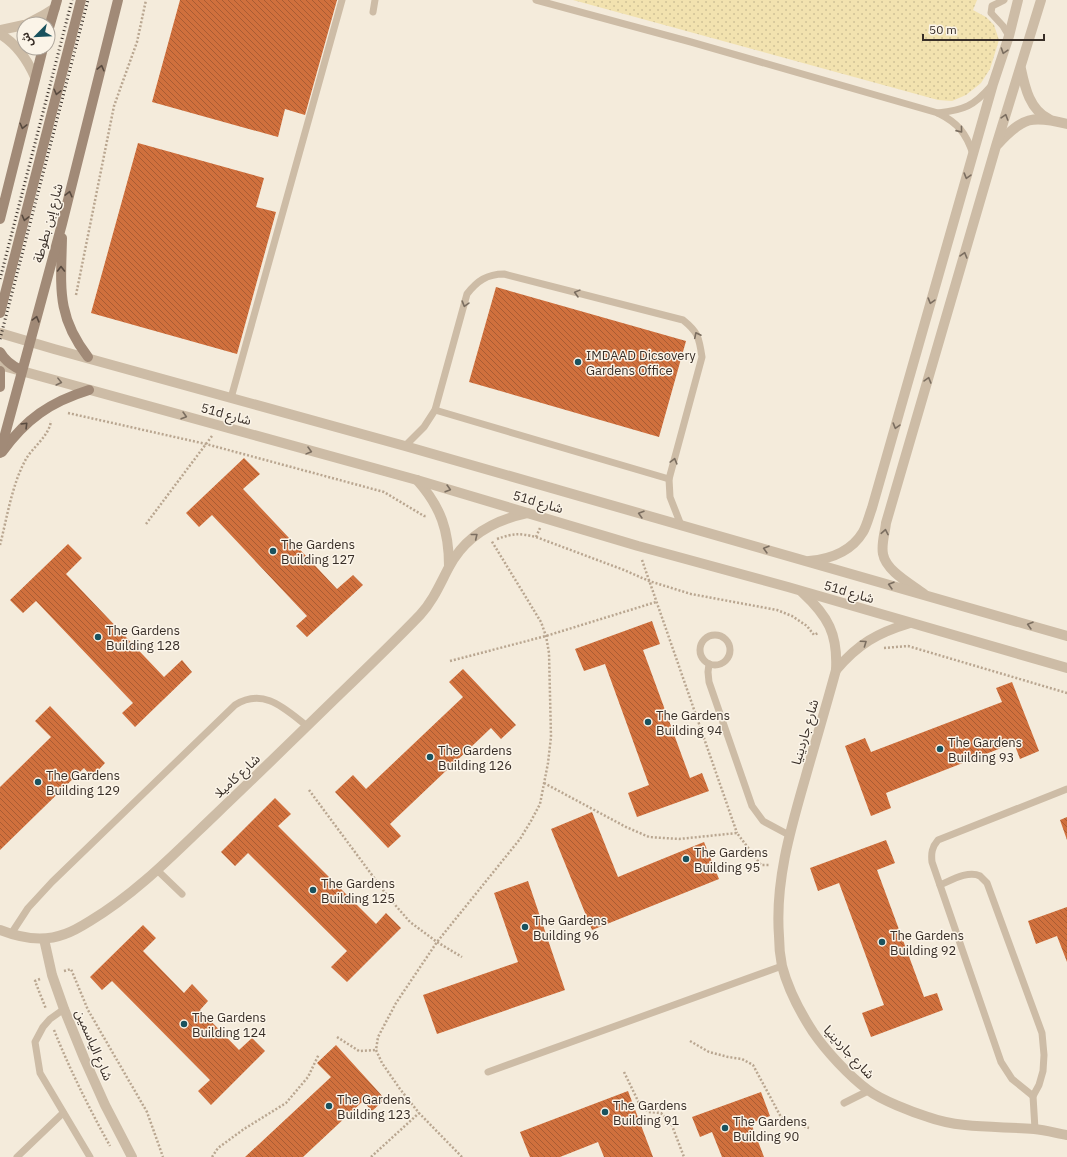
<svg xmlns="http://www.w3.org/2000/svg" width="1067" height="1157" font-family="'IBM Plex Sans','Noto Sans Arabic',sans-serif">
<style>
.sand{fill:url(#sand-dots)}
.building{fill:url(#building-back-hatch)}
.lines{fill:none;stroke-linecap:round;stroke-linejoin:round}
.path{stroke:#b9a690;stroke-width:2.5;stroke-dasharray:2 2;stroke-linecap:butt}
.service{stroke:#cdbca6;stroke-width:7}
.minor{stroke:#cdbca6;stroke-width:10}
.tertiary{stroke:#cdbca6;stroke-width:10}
.secondary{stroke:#a18a77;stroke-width:10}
.rail{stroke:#382e27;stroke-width:3;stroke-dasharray:1 3;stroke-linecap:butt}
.oneway{stroke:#7b6e60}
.oneway2{stroke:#584a3f}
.poi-dot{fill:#19525e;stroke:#fbf4e8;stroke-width:1.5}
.labels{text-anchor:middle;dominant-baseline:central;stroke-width:3;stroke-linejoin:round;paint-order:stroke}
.street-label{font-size:13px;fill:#382e27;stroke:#fbf4e8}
.poi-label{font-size:13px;fill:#382e27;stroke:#fbf4e8;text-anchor:start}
</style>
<defs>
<pattern id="sand-dots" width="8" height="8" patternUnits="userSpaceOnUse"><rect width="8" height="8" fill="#f2e2af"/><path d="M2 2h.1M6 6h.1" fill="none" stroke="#d0c297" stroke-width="1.8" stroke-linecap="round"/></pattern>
<pattern id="building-back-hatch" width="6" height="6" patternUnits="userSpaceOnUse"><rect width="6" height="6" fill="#d0703d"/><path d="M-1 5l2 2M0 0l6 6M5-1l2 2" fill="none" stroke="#aa5c33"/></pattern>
</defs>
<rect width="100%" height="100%" fill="#f4ebdb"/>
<!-- sand -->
<polygon class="sand" points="573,0 977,0 973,10 986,17 994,25 999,40 990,69 981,83 966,95 952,101 938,100"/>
<!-- building -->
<g class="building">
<polygon points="180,0 337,0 305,115 285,109 278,137 152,102"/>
<polygon points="138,143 264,178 256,207 276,212 237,354 91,313"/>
<polygon points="496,287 686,341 659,437 469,382"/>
<polygon points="244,458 260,474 243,489 337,589 353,575 363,585 307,637 296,626 307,616 212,515 199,527 186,513"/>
<polygon points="68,544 82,558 66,574 164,677 182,660 192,672 135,727 122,713 133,703 36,601 23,613 10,600"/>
<polygon points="652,621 660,644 643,650 690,778 702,773 709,791 637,817 628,793 649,785 605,664 584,671 575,649"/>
<polygon points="463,669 516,725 501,739 491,728 390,824 401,836 388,848 335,792 353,775 366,789 463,697 449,682"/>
<polygon points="1012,682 1039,751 1020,759 1014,743 886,793 891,808 871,816 845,746 865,738 871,752 1002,702 996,688"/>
<polygon points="50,706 105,763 92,777 84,768 0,850 0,787 51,737 35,721"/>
<polygon points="275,798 291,814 278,826 376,924 386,913 401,928 347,982 331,967 347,951 248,853 235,866 221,852"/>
<polygon points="592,812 618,877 704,842 719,879 592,930 551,829"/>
<polygon points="1067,817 1067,840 1060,820"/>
<polygon points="886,840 895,863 877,870 924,997 937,993 943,1010 871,1037 862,1013 884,1005 839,883 818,891 810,868"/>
<polygon points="528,881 565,990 437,1034 423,995 518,962 494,893"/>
<polygon points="1067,907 1067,962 1057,936 1036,944 1028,921"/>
<polygon points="143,925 156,938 143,951 184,993 192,984 208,1001 200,1010 239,1050 252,1038 265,1051 211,1105 198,1091 210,1080 112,981 102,990 90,977"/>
<polygon points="336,1045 385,1099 372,1111 363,1101 303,1157 245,1157 331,1077 317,1063"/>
<polygon points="628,1091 653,1157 604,1157 598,1142 560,1157 530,1157 520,1132"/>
<polygon points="761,1092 770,1116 751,1123 764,1157 722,1157 712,1132 700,1137 692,1117"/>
</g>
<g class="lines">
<!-- path -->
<g class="path">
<polyline points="76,295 114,106 137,42 146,0"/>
<polyline points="68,413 206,444 384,492 424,516 426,516"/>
<polyline points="146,524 212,436"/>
<polyline points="536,537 540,528"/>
<path d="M497,539C514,533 519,533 536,537L624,570L649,581L691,594L777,610L792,616L807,626L814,635L818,633"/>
<path d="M0,545C7,518 12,484 26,459C33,447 49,436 51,421"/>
<polyline points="642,560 737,833"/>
<polyline points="884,648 908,646 1067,693"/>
<polyline points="450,661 546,636 656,602"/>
<polyline points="544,783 626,827 649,837 679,839 737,833 761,865 770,865"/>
<polyline points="309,790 389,898 410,922 437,942 462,957"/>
<polyline points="64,971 71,969 88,1010 147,1112 163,1157"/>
<polyline points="40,979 35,981 46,1009"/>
<path d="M54,1030C70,1070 89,1108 110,1146"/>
<polyline points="337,1037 359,1051 376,1050"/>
<polyline points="690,1041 709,1052 728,1057 742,1059 753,1065 781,1117 792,1123 809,1128"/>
<polyline points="624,1072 639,1103 648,1112 661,1113 671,1123 684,1157"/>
<polyline points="212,1157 218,1148 244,1129 286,1103 308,1077 319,1054"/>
<polyline points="371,1157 419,1113"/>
<polyline points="462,1157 419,1113 400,1089 382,1063 376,1050 378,1037 396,1003 437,942 520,839 531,821 540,804 548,763 551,737 549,653 546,636 541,622 491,540"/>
</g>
<!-- service -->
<g class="service">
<path d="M536,0L691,42L938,113C958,123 966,133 973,154"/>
<polyline points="1004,0 992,6 991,13 1003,26 1009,36"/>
<polyline points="373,12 375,0"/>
<path d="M938,113C964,110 974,106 991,86"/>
<polyline points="231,398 342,0"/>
<polyline points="435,410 669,479"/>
<path d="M405,446L424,427L435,410L467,294C477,281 487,274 504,274L683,320C698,332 699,337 702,357L669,479L670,497L681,525"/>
<circle cx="715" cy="650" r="15"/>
<polyline points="709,664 708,672 709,682 752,806 763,821 789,835"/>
<polyline points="157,870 182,894"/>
<path d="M940,885C950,881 968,870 980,876C982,878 985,881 987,883L1042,1033L1044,1055L1043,1071L1039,1085L1033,1096L1035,1129"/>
<path d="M11,934L28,908L52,882L235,705C264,687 285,709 307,726"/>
<polyline points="64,1009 50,1019 43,1027 35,1042 40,1073 90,1157"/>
<polyline points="488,1072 782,966"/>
<path d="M1033,1096L1012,1079L1001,1062L932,862C931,853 932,847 938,840L1067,789"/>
<polyline points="844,1103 868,1091"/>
<polyline points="17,1157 63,1113"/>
</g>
<!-- minor -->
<g class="minor">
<polyline points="27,24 44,15 55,8"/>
<polyline points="0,30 24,25"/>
<path d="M0,34C17,44 27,59 35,77"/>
<path d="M1021,69C1025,88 1030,110 1049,119"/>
<path d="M998,144C1023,117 1032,115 1067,124"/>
<path d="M417,480C441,507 449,531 449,566"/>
<path d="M809,561C831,559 851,552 863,532C867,525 869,516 872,508L993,84L1009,36L1018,0"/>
<path d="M802,592C828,616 838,634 836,670C826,707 815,743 805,779C790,831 775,882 779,936C779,946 780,956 782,966C788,989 800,1012 813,1032C826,1051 849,1076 868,1090C881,1100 912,1112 928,1117C961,1129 1000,1126 1034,1129C1045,1130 1056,1133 1067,1135"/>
<path d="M924,594C911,584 886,571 883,554C881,544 885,533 886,523L996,146L1041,0"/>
<path d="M836,670C858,644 877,633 910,623"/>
<path d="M0,930C20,938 44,942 65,934C74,931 82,926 90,921C137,893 176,852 216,814C257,775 299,734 340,694C367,668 394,642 420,615C433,601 440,584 449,567C465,536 495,520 527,513"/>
<polyline points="44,939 52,975 64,1009 84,1058 105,1105 132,1157"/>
</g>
<!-- tertiary -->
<g class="tertiary">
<polyline points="0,333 54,349 405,446 1067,636"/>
<polyline points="0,365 417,480 638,546 788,587 1067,668"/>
</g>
<!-- secondary -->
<g class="secondary">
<polyline points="48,31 57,0"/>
<polyline points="0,219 43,48"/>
<path d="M62,238C61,287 56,316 88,357"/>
<polyline points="0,313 81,0"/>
<path d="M0,352C5,361 12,366 21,370"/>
<polyline points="0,371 0,387"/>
<path d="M2,452C26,419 50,402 89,390"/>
<polyline points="0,453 62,224 118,0"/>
</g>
<!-- rail -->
<g class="rail">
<polyline points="0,279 72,0"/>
<polyline points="0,339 88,0"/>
</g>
</g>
<!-- one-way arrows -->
<defs><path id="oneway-chevron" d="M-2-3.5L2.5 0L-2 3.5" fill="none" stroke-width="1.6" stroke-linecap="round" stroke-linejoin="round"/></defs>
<g class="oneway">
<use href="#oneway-chevron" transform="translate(1004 51) rotate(108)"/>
<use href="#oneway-chevron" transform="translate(1005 117) rotate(-73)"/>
<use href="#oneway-chevron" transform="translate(960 130) rotate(51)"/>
<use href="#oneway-chevron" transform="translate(967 176) rotate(106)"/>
<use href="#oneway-chevron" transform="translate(964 255) rotate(-74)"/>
<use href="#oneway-chevron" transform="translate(577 293) rotate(-165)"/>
<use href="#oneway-chevron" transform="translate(931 301) rotate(106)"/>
<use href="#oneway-chevron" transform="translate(465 304) rotate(106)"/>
<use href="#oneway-chevron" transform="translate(697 335) rotate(-116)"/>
<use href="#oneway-chevron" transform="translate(928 380) rotate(-74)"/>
<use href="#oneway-chevron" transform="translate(59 382) rotate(14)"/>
<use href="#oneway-chevron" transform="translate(184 416) rotate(16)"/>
<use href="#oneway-chevron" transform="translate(896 426) rotate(106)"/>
<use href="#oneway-chevron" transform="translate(309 451) rotate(15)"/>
<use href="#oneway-chevron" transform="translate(674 461) rotate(-75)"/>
<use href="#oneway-chevron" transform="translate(448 489) rotate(16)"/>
<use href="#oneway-chevron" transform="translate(641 514) rotate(-164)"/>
<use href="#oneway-chevron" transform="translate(885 532) rotate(-79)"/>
<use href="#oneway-chevron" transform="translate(475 536) rotate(-39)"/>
<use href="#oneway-chevron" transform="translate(766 549) rotate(-164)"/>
<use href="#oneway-chevron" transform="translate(891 585) rotate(-164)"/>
<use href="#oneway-chevron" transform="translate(1030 625) rotate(-164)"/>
<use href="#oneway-chevron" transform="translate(864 643) rotate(-35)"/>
</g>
<g class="oneway2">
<use href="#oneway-chevron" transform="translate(101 68) rotate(-76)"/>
<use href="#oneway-chevron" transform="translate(57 92) rotate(104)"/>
<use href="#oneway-chevron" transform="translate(23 126) rotate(104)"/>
<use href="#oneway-chevron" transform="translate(69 194) rotate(-76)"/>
<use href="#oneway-chevron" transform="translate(25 218) rotate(104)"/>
<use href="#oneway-chevron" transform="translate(61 269) rotate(-90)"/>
<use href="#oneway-chevron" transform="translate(36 319) rotate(-75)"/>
<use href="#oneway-chevron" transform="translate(25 425) rotate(-45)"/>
</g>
<!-- markers -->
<g class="poi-dot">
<circle cx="578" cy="362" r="4"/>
<circle cx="273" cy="551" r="4"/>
<circle cx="98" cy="637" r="4"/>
<circle cx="648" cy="722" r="4"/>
<circle cx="940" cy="749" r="4"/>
<circle cx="430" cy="757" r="4"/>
<circle cx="38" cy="782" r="4"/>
<circle cx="686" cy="859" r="4"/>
<circle cx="313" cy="890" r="4"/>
<circle cx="525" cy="927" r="4"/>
<circle cx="882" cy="942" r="4"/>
<circle cx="184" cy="1024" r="4"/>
<circle cx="329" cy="1106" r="4"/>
<circle cx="605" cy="1112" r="4"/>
<circle cx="725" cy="1128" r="4"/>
</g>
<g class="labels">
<!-- street labels -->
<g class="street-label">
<text transform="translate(48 223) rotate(-75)">شارع إبن بطوطة</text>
<text transform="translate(226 414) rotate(15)">51d شارع</text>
<text transform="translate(538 502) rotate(16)">51d شارع</text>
<text transform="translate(849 592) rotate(16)">51d شارع</text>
<text transform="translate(805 732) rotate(-74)">شارع جاردينيا</text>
<text transform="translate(237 776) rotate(-43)">شارع كاميلا</text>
<text transform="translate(94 1045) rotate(67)">شارع الياسمين</text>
<text transform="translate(849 1052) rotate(47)">شارع جاردينيا</text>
</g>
<!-- poi labels -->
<g class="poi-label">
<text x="586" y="355">IMDAAD Dicsovery<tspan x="586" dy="15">Gardens Office</tspan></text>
<text x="281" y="544">The Gardens<tspan x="281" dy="15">Building 127</tspan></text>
<text x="106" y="630">The Gardens<tspan x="106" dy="15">Building 128</tspan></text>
<text x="656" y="715">The Gardens<tspan x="656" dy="15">Building 94</tspan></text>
<text x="948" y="742">The Gardens<tspan x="948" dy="15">Building 93</tspan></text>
<text x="438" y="750">The Gardens<tspan x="438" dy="15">Building 126</tspan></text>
<text x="46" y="775">The Gardens<tspan x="46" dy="15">Building 129</tspan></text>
<text x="694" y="852">The Gardens<tspan x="694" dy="15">Building 95</tspan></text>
<text x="321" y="883">The Gardens<tspan x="321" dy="15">Building 125</tspan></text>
<text x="533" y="920">The Gardens<tspan x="533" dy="15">Building 96</tspan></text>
<text x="890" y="935">The Gardens<tspan x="890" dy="15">Building 92</tspan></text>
<text x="192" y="1017">The Gardens<tspan x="192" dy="15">Building 124</tspan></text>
<text x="337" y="1099">The Gardens<tspan x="337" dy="15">Building 123</tspan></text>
<text x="613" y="1105">The Gardens<tspan x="613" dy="15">Building 91</tspan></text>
<text x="733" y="1121">The Gardens<tspan x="733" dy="15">Building 90</tspan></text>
</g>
</g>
<!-- north arrow -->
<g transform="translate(36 36) rotate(246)"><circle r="19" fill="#fbf4e8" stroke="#ada59b"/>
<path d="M0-3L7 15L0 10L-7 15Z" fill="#19525e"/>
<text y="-6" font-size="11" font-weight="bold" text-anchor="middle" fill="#382e27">ش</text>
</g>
<!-- scale -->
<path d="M923 34v6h121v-6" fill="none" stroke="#382e27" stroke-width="2"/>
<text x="929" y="34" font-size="12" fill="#382e27" stroke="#fbf4e8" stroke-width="3" paint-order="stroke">50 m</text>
</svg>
